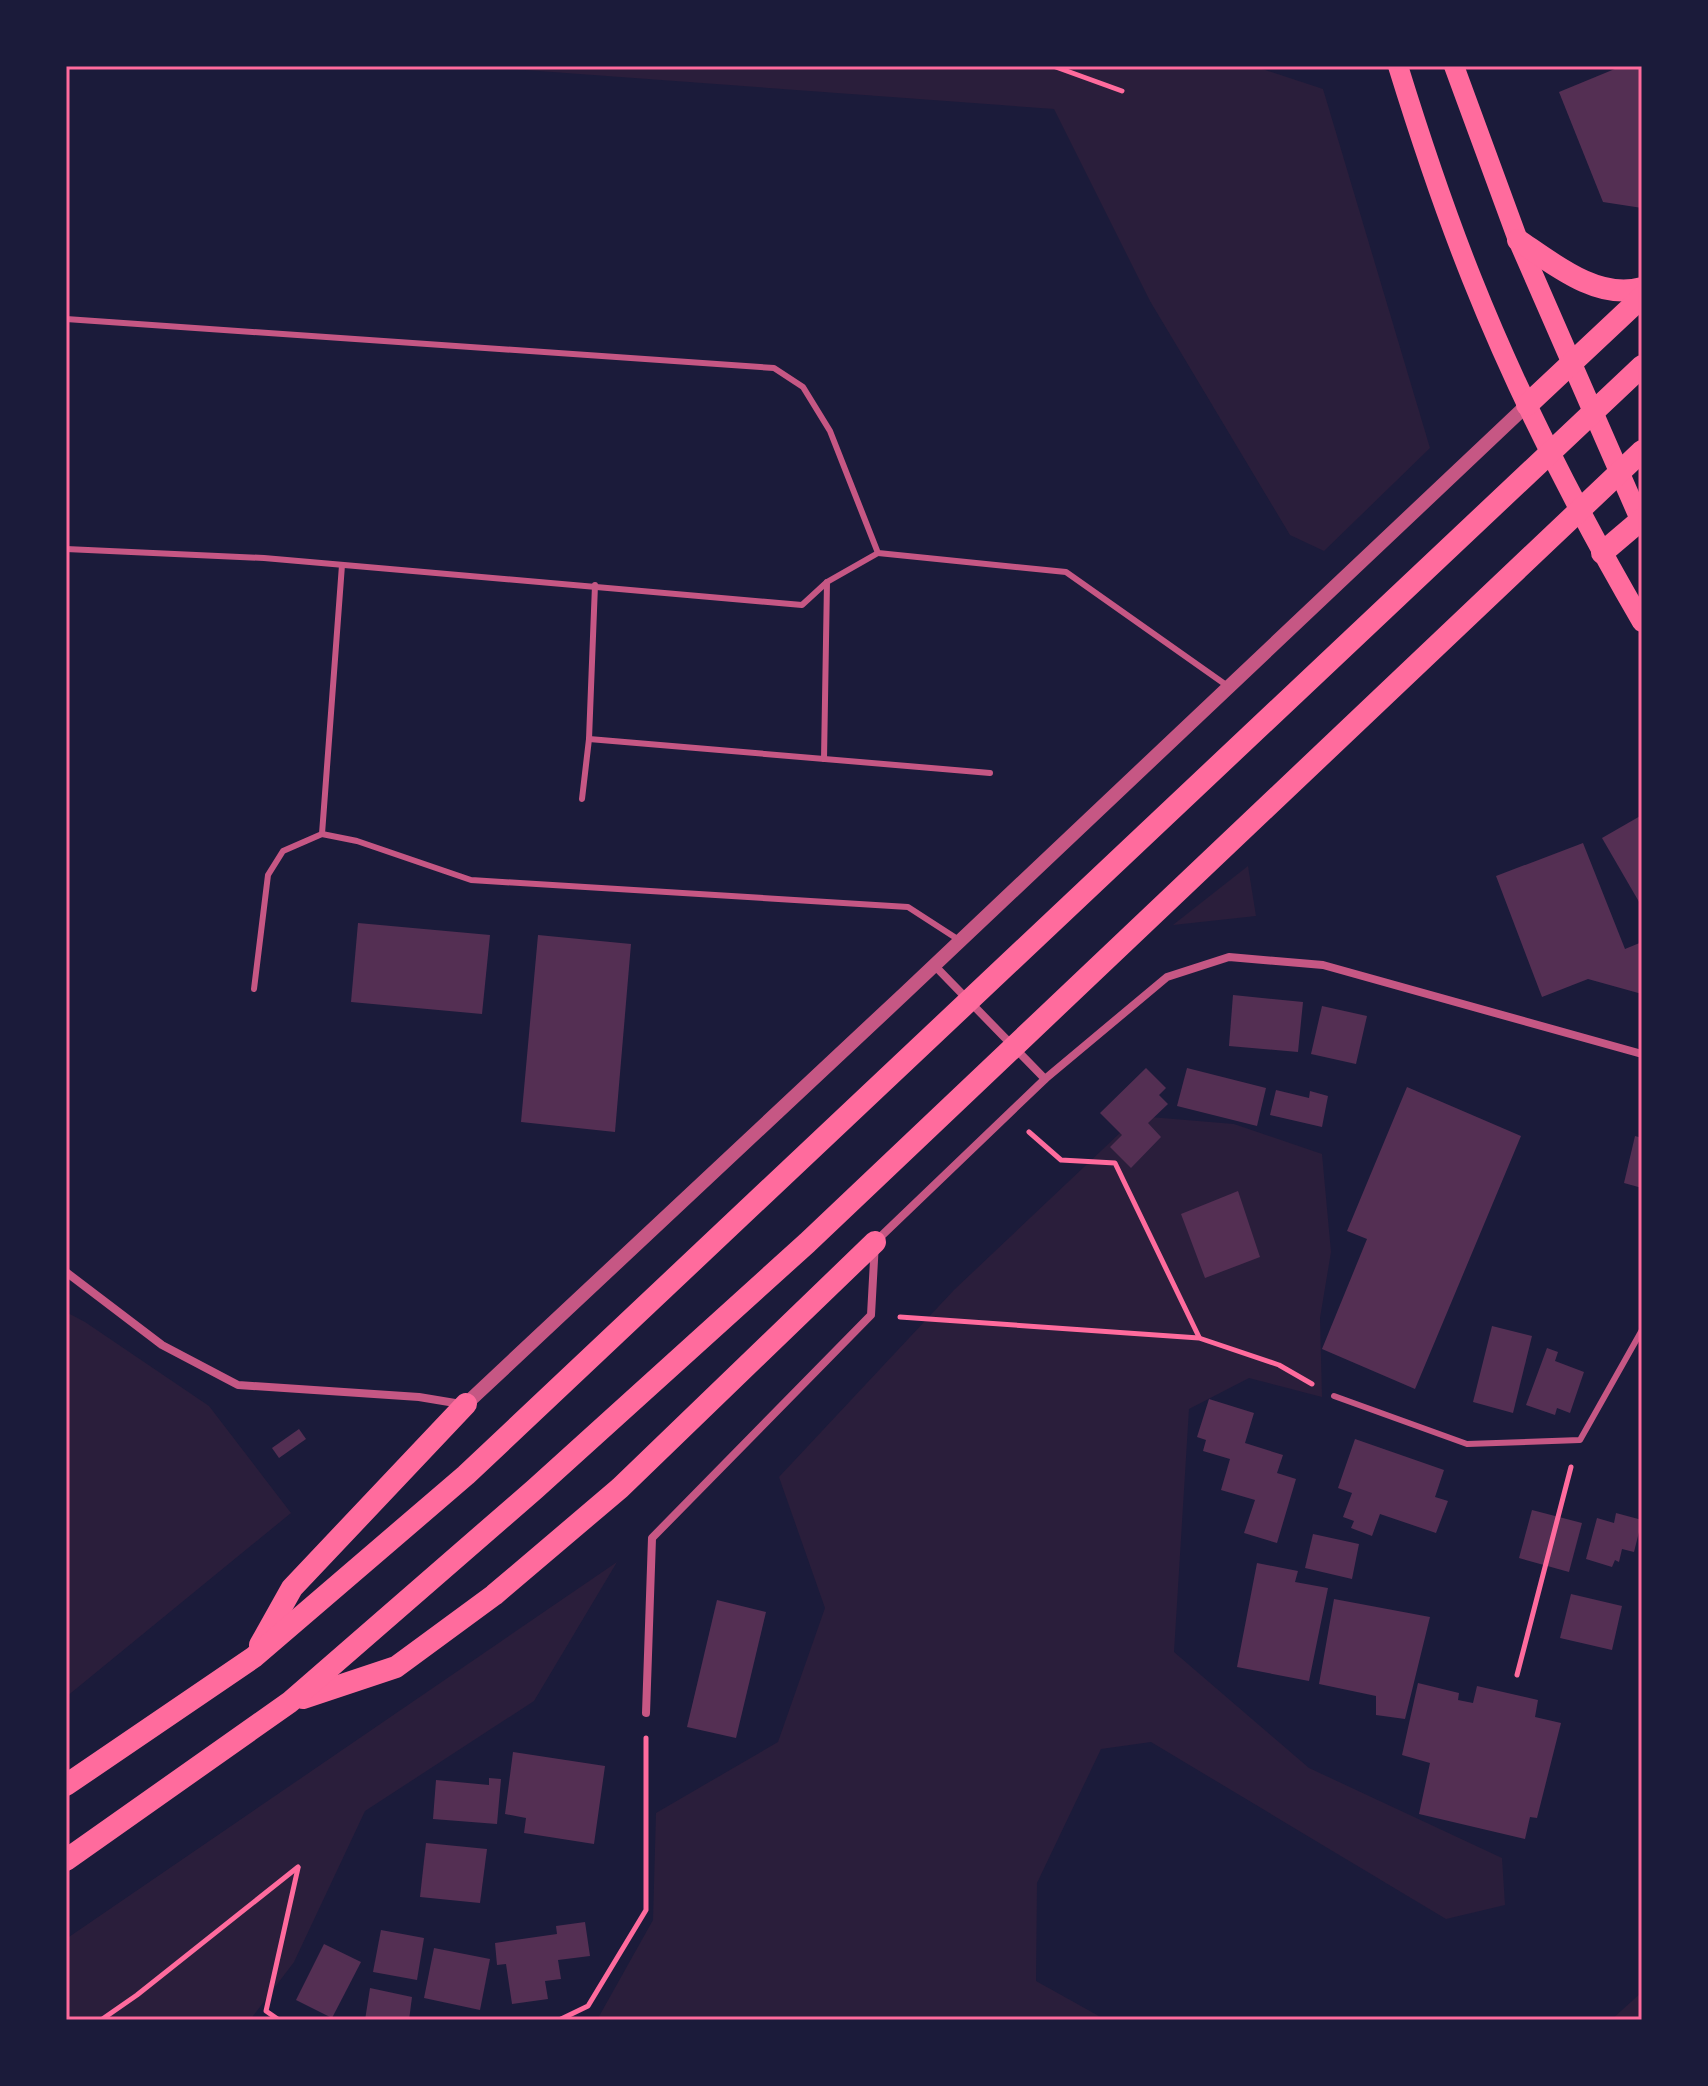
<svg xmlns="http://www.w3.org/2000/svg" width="1708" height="2086" font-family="'PT Serif',serif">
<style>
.green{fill:#2a1e3b}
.building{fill:#542f53}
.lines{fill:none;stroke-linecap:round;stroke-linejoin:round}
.path{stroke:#ff6b9d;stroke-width:5}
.service{stroke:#c65784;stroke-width:6}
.minor{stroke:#c65784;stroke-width:8}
.tertiary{stroke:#c65784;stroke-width:14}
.primary{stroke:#ff6b9d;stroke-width:20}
.trunk{stroke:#ff6b9d;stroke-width:22}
.neatline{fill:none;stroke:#ff6b9d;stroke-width:3}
</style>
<rect width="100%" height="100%" fill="#1b1b3a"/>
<!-- green -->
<g class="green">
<polygon points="472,66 1253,66 1323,89 1430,448 1324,551 1290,535 1150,301 1054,109"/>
<polygon points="1248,866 1256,916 1173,925"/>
<polygon points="1138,1116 1234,1124 1322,1154 1331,1252 1320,1318 1322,1397 1249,1378 1189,1409 1174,1652 1309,1768 1502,1858 1505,1905 1446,1919 1151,1742 1101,1749 1037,1883 1036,1981 1106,2020 597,2020 653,1920 656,1813 778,1742 825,1608 779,1477 954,1290"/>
<polygon points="66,1312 85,1322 209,1406 291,1513 66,1697"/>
<polygon points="617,1562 534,1701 365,1811 294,1962 250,2020 66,2020 66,1939"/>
<polygon points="1642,1992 1642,2020 1611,2020"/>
</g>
<!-- building -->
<g class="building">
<polygon points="1622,66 1642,66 1642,208 1603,202 1559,92"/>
<polygon points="1642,815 1642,907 1602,838"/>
<polygon points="1583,843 1625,949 1642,942 1642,994 1588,979 1542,997 1496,876"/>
<polygon points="358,923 490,935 482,1014 351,1002"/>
<polygon points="538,935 631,944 615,1132 521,1122"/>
<polygon points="1233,995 1303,1002 1298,1052 1229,1046"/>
<polygon points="1322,1006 1367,1016 1356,1064 1311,1054"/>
<polygon points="1146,1068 1166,1088 1159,1095 1168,1104 1148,1123 1161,1137 1131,1168 1110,1147 1122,1135 1100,1113"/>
<polygon points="1187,1068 1266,1088 1257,1126 1177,1106"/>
<polygon points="1407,1087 1521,1136 1415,1389 1322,1349 1367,1239 1347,1231"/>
<polygon points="1276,1090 1309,1098 1310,1091 1328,1096 1322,1127 1270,1115"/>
<polygon points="1635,1136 1642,1138 1642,1188 1624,1183"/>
<polygon points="1238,1191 1260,1257 1205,1278 1181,1214"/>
<polygon points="1492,1326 1532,1336 1513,1413 1473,1402"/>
<polygon points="1547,1348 1558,1352 1555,1361 1584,1372 1570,1413 1557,1408 1555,1415 1526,1405"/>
<polygon points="1209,1399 1254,1413 1245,1443 1283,1455 1277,1473 1296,1479 1277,1543 1244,1533 1255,1500 1221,1490 1230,1459 1203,1451 1206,1440 1197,1437"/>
<polygon points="299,1429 306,1439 279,1458 272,1448"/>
<polygon points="1355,1439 1444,1470 1435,1497 1448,1501 1436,1533 1380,1514 1372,1536 1351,1528 1354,1521 1343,1517 1352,1493 1338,1488"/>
<polygon points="1532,1510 1582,1523 1569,1572 1519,1558"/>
<polygon points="1616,1513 1642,1520 1634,1552 1622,1549 1619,1562 1615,1560 1612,1567 1586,1559 1597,1518 1614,1523"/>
<polygon points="1313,1534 1359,1544 1352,1579 1305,1568"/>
<polygon points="1257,1563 1298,1571 1295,1582 1328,1588 1309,1681 1237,1667"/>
<polygon points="1571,1594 1622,1606 1612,1650 1560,1638"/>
<polygon points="1334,1599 1430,1617 1405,1719 1376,1715 1376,1696 1319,1684"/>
<polygon points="717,1600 766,1612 736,1738 687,1727"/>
<polygon points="1418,1683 1459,1693 1458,1700 1473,1703 1477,1686 1538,1700 1535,1717 1561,1723 1537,1818 1530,1817 1525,1839 1419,1814 1430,1763 1402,1755"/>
<polygon points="513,1752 605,1766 594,1844 524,1833 526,1818 505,1814"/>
<polygon points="489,1778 501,1779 497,1824 433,1819 436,1780 489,1785"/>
<polygon points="426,1843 487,1849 480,1903 420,1897"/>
<polygon points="585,1922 590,1956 558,1960 561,1979 545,1981 548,1999 512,2004 506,1964 497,1965 495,1943 557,1934 556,1926"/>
<polygon points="381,1930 424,1938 417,1980 373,1972"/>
<polygon points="324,1944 361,1962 332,2018 296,2000"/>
<polygon points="434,1948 490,1959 480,2010 424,1998"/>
<polygon points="370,1988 412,1997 409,2020 365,2020"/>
</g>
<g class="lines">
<!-- path -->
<g class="path">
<polyline points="1053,66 1122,91"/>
<polyline points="1029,1132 1061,1160 1115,1163 1199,1337"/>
<polyline points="900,1317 1199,1338 1279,1365 1312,1384"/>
<polyline points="1517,1675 1571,1467"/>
<polyline points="101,2020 137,1995 298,1867"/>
<polyline points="279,2020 266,2011 298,1868"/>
<polyline points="559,2020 588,2006 646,1910 646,1738"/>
</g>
<!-- service -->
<g class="service">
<polyline points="66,319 774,368 803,387 830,431 878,553 1066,572 1229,687"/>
<polyline points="66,549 264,558 802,605 827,582 878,553"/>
<polyline points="589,739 990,773"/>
<polyline points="824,759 827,582"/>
<polyline points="582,799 589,739 595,585"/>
<polyline points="322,834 342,565"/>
<polyline points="254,989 268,875 283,851 322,834 357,841 471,880 908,907 959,940"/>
<polyline points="1334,1396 1467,1444 1580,1440 1642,1330"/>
</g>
<!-- minor -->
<g class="minor">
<polyline points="934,965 1045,1079"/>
<polyline points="66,1272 162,1345 238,1385 419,1397 461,1404"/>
<polyline points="646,1713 652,1538 871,1315 875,1242 1045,1079 1167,977 1229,957 1323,965 1642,1054"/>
</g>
<!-- tertiary -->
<polyline class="tertiary" points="466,1404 905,993 1527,405"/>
<!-- primary -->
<g class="primary">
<path d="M1398,66C1420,137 1444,209 1472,279C1519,397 1578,512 1642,622"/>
<polyline points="1454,66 1518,240 1642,524"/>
</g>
<!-- trunk -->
<g class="trunk">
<path d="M1518,240C1552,263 1598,301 1642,288"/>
<polyline points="1527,405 1642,297"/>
<polyline points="1602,553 1642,519"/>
<polyline points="260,1645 292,1588 466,1404"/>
<polyline points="303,1698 396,1667 494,1595 620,1488 875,1242"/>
<polyline points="66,1785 254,1657 466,1475 1642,366"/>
<polyline points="66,1860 290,1702 535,1489 807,1243 1642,451"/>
</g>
</g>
<!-- border -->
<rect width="1708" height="2086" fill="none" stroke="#1b1b3a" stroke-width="136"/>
<rect x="68" y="68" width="1572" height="1950" class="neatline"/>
</svg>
